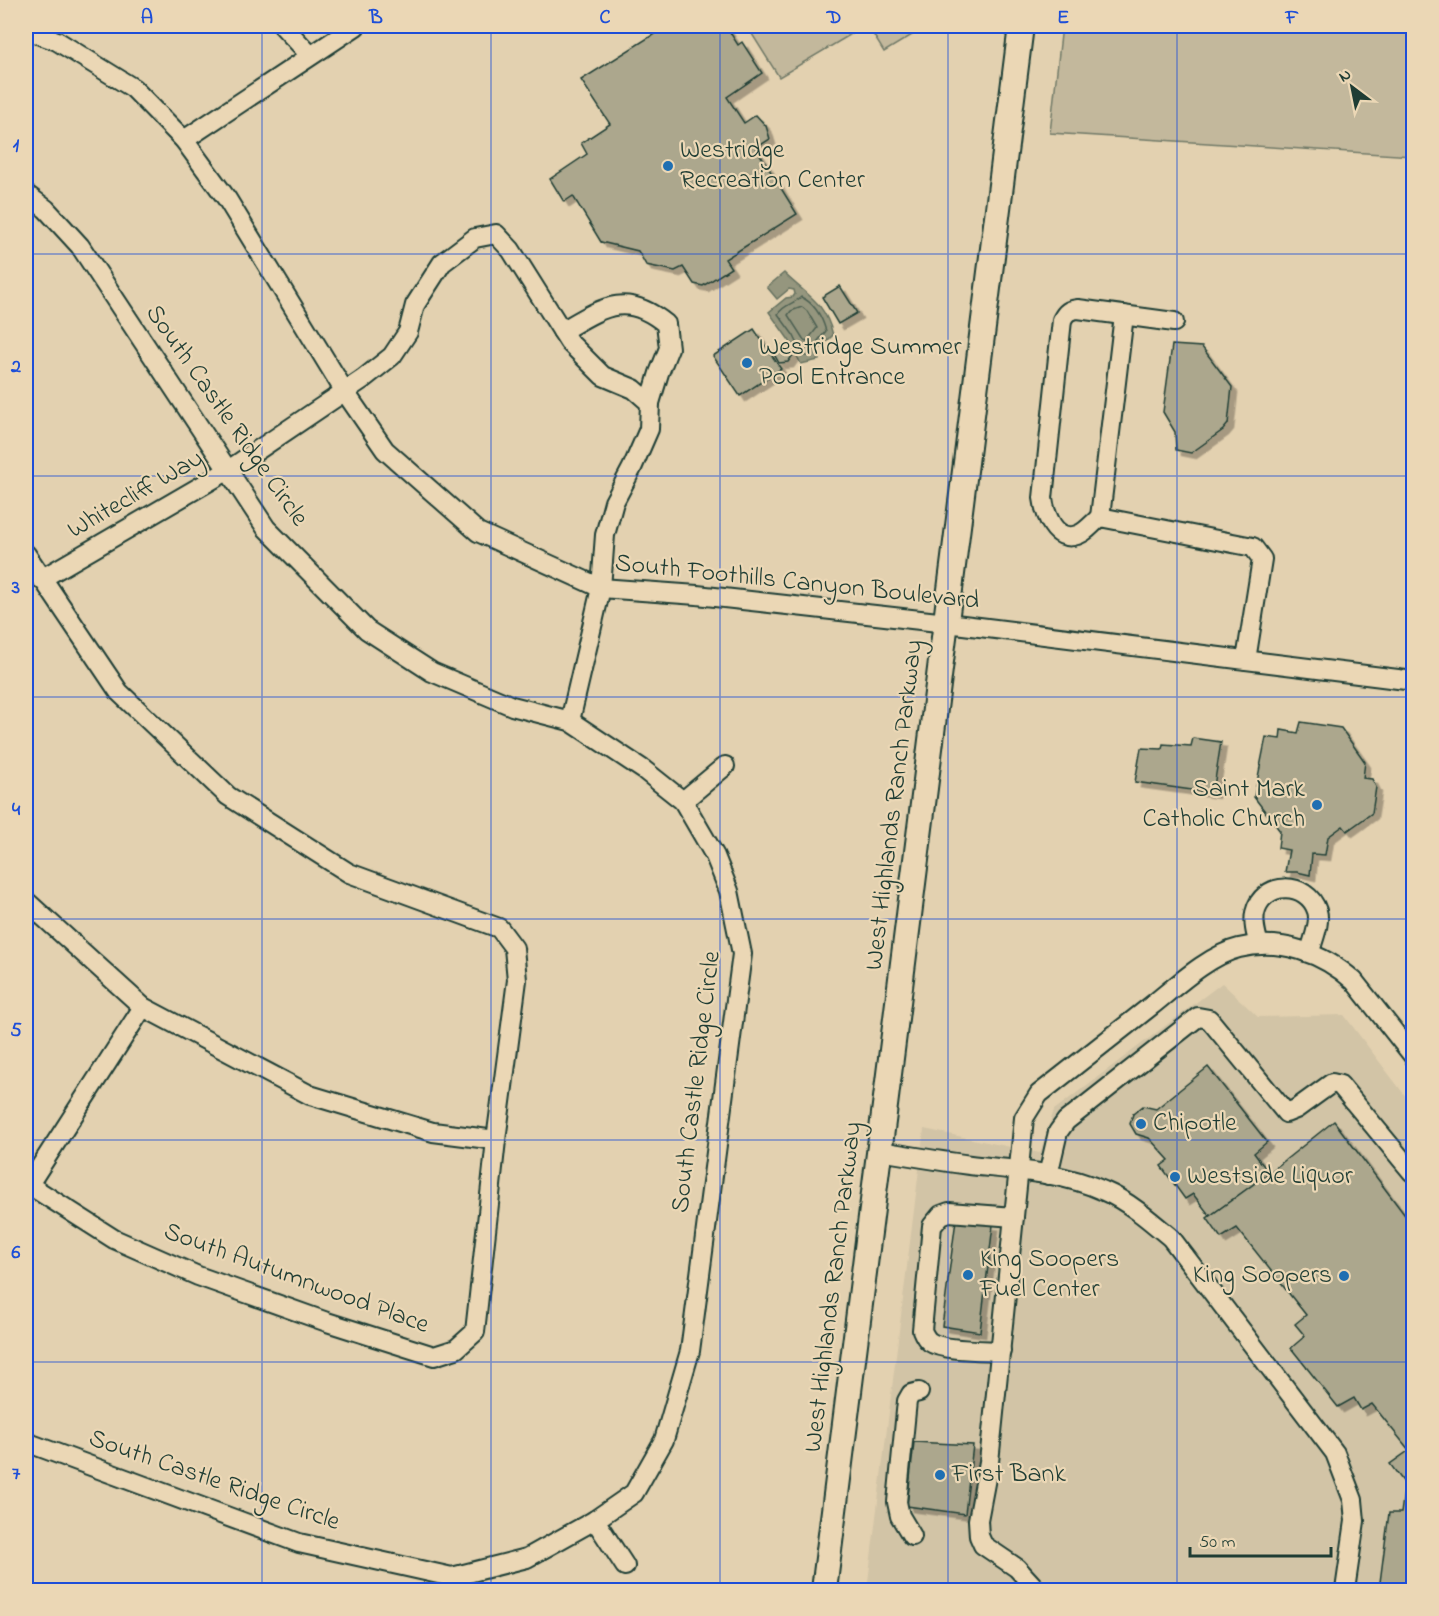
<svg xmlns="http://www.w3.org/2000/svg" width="1439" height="1616" font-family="'Indie Flower',sans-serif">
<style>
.built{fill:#d2c4a6}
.green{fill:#c3b89c;stroke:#717a68;stroke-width:1.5}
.water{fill:#95967e;stroke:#667260;stroke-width:1.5}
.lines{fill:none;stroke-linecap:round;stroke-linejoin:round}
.shore{stroke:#4e6152;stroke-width:1.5}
.building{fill:#aca78d;stroke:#1f3d34;stroke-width:1.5;filter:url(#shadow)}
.minor-casing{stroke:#1f3d34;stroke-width:22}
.major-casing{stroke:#1f3d34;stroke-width:28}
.minor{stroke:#ebd7b5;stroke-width:18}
.major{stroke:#ebd7b5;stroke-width:24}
.grid{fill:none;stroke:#1d4ed8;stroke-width:1.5;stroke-opacity:0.55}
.poi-dot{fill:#1f6fb2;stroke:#ebd7b5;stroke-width:2}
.labels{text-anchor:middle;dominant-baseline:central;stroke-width:4.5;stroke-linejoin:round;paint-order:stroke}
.poi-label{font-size:26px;fill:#1f3d34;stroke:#ebd7b5;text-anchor:start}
.street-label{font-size:26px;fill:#1f3d34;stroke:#ebd7b5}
.neatline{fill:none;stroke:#1d4ed8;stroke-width:2}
.grid-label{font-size:20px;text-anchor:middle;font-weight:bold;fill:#1d4ed8}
</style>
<defs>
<filter id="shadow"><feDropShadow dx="5.5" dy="5.5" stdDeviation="0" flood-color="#0004"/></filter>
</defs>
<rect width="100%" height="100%" fill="#e3d1b0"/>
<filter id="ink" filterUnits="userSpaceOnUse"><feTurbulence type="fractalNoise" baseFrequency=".0167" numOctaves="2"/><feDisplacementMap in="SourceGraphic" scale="12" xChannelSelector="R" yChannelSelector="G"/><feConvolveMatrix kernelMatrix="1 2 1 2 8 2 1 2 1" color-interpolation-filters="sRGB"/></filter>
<g filter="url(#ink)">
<!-- built -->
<polygon class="built" points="1222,983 1258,1017 1344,1015 1413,1106 1413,1590 867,1590 924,1129 1040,1153 1054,1110"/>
<!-- green -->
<g class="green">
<polygon points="747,26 865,26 779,77"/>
<polygon points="868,26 927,26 884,52"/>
<polygon points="1062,26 1413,26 1413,156 1050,133"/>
</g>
<!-- water -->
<path class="water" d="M784,273C807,296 824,300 833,335L818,350L819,360L801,364L789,340L769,312L786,298L793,297L795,294L794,290L789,289L777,299L767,287Z"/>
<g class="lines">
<!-- shore -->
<g class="shore">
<path d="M801,297C814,303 822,317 826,331L813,347L811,355L806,356L803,355L794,336L778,314C784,304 794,304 801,297Z"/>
<polygon points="802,307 807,311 817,328 807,341 804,340 788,315 791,311"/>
</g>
</g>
<!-- building -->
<g class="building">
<polygon points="667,26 726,26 738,45 742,42 762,73 727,97 744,123 756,115 766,126 770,139 756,148 797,214 725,259 731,268 703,286 694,284 683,267 675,271 646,265 638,251 601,242 573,196 564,202 550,179 587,154 581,143 610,124 581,80"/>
<polygon points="840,286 857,313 838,324 822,297"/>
<polygon points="754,329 781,369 740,396 713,356"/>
<polygon points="780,345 789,347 793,355 788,362 779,363 774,354"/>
<polygon points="1172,345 1202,347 1232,387 1228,424 1223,430 1191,453 1176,450 1175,432 1163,412"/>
<polygon points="1301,722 1341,728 1365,762 1363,778 1372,779 1376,787 1372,813 1347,831 1343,826 1328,837 1325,855 1312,854 1310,875 1297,872 1285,872 1289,850 1278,848 1280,831 1254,797 1266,737 1280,739 1281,730 1298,733"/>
<polygon points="1193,738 1221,742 1213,793 1135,782 1141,748 1162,749 1163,744 1191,746"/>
<polygon points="1208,1067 1267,1142 1254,1153 1269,1173 1210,1216 1193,1194 1185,1199 1161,1166 1169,1160 1149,1138 1136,1134 1130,1124 1133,1114 1143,1106 1156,1109"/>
<polygon points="1334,1121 1410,1222 1414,1219 1414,1447 1409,1450 1372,1404 1361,1410 1354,1398 1338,1407 1291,1348 1305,1336 1295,1324 1306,1315 1237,1228 1221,1238 1207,1218 1269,1173"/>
<polygon points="956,1220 993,1225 980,1332 942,1326"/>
<polygon points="914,1442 973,1445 965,1514 907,1506"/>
<polygon points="1414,1447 1414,1590 1379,1590 1389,1513 1401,1513 1405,1484 1390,1464"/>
</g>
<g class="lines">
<defs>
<g id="minor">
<polyline points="283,26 310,55"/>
<polyline points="26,30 57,41 133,88 184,140 227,199 345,392 385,450 478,532 601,588 697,595 947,623 1414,681"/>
<polyline points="184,140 356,26"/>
<polyline points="26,194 46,209 80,246 266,528 367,630 432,672 512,706 570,721 644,770 683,801 715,856 729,891 742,954 690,1351 664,1440 634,1493 595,1520 527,1558 452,1577 299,1543 26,1442"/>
<path d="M1174,322L1078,309C1069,310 1066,312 1062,320L1043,498C1045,514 1055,543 1077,535C1085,533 1093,523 1100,517L1253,547L1262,559L1246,660"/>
<path d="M562,331C602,308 625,290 666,324L669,348L659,373L650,403"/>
<polyline points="1100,517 1124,315"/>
<polyline points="26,554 119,692 228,796 349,873 499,928 514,948 517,980 496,1140 475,1332 456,1349 434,1356 327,1322 198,1276 114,1239 26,1183"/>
<polyline points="41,579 227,471 363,379 392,356 408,332 415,305 442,263 475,238 496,234 511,250 569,342 603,376 634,389 650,403 649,429 632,468 614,502 605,535 601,588 570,721"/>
<polyline points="683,801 725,766"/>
<polyline points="26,901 143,1007 310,1095 433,1132 496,1140"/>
<path d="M1259,945C1256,934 1253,924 1255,913C1262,881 1307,880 1317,911C1321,923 1313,939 1310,952"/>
<path d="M880,1151C910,1156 940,1161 970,1165C1015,1170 1062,1172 1104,1191C1128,1201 1151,1221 1171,1238L1335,1453L1353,1500L1355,1521L1345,1590"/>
<polyline points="1048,1175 1058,1132 1066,1121 1198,1017 1209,1019 1286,1113 1296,1109 1332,1083 1340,1085 1412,1172"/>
<polyline points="26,1189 143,1007"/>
<path d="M1001,1351C984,1350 943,1351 930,1342C926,1339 924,1335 922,1330L932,1226L941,1215L949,1212L1014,1217"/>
<polyline points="595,1520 625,1566"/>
<polyline points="912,1536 900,1516 897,1502 907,1401 911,1394 919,1392"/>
<path d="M1037,1590L1017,1568L983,1545L979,1536L978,1520L989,1462L1024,1118L1039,1094C1076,1065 1114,1035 1151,1006C1175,987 1209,955 1239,948C1281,938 1323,953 1354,981L1414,1057"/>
</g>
<polyline id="major" points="824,1590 1021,26"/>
</defs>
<!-- minor casing -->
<use href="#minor" class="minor-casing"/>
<!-- major casing -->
<use href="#major" class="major-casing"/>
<!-- minor -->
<use href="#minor" class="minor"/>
<!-- major -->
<use href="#major" class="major"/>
</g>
</g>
<!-- grid -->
<path class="grid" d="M262,26V1590M491,26V1590M720,26V1590M948,26V1590M1177,26V1590M26,254H1414M26,476H1414M26,697H1414M26,919H1414M26,1140H1414M26,1362H1414"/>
<!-- markers -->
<g class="poi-dot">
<circle cx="668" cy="166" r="6"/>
<circle cx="747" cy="363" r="6"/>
<circle cx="1317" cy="805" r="6"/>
<circle cx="1141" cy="1124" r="6"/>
<circle cx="1175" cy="1177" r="6"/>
<circle cx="968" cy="1275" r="6"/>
<circle cx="1344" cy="1276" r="6"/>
<circle cx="940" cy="1475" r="6"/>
</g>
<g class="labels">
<!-- poi labels -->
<g class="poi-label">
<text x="680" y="151">Westridge<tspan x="680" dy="30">Recreation Center</tspan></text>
<text x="759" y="348">Westridge Summer<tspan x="759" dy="30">Pool Entrance</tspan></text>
<text x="1305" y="790" text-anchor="end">Saint Mark<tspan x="1305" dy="30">Catholic Church</tspan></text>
<text x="1153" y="1124">Chipotle</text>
<text x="1187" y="1177">Westside Liquor</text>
<text x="980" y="1260">King Soopers<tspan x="980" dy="30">Fuel Center</tspan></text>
<text x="1332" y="1276" text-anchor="end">King Soopers</text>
<text x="952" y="1475">First Bank</text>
</g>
<!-- street labels -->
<g class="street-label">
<text transform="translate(226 416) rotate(55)">South Castle Ridge Circle</text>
<text transform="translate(136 495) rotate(-30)">Whitecliff Way</text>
<text transform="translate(797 583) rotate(6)">South Foothills Canyon Boulevard</text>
<text transform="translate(895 805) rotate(-83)">West Highlands Ranch Parkway</text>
<text transform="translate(697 1082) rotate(-83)">South Castle Ridge Circle</text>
<text transform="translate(296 1279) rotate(20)">South Autumnwood Place</text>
<text transform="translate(834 1287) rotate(-83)">West Highlands Ranch Parkway</text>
<text transform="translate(214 1481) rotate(19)">South Castle Ridge Circle</text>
</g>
</g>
<!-- margin -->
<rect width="1439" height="1616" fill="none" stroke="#ebd7b5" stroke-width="66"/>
<!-- north arrow -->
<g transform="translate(1352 87) rotate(328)" stroke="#ebd7b5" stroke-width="4.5" paint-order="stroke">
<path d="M0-4.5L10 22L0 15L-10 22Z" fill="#1f3d34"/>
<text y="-9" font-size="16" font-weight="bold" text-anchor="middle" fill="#1f3d34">N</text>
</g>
<!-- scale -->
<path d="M1190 1547v9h141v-9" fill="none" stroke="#1f3d34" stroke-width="3"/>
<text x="1199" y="1547" font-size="18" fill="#1f3d34" stroke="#ebd7b5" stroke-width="4.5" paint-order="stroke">50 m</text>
<rect x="33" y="33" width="1373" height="1550" class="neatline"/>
<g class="grid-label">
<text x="147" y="23">A</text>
<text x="376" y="23">B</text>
<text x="605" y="23">C</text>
<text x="834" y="23">D</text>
<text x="1063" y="23">E</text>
<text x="1292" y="23">F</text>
<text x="16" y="151">1</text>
<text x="16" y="372">2</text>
<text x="16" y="593">3</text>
<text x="16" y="815">4</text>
<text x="16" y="1036">5</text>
<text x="16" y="1258">6</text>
<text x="16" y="1479">7</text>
</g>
</svg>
